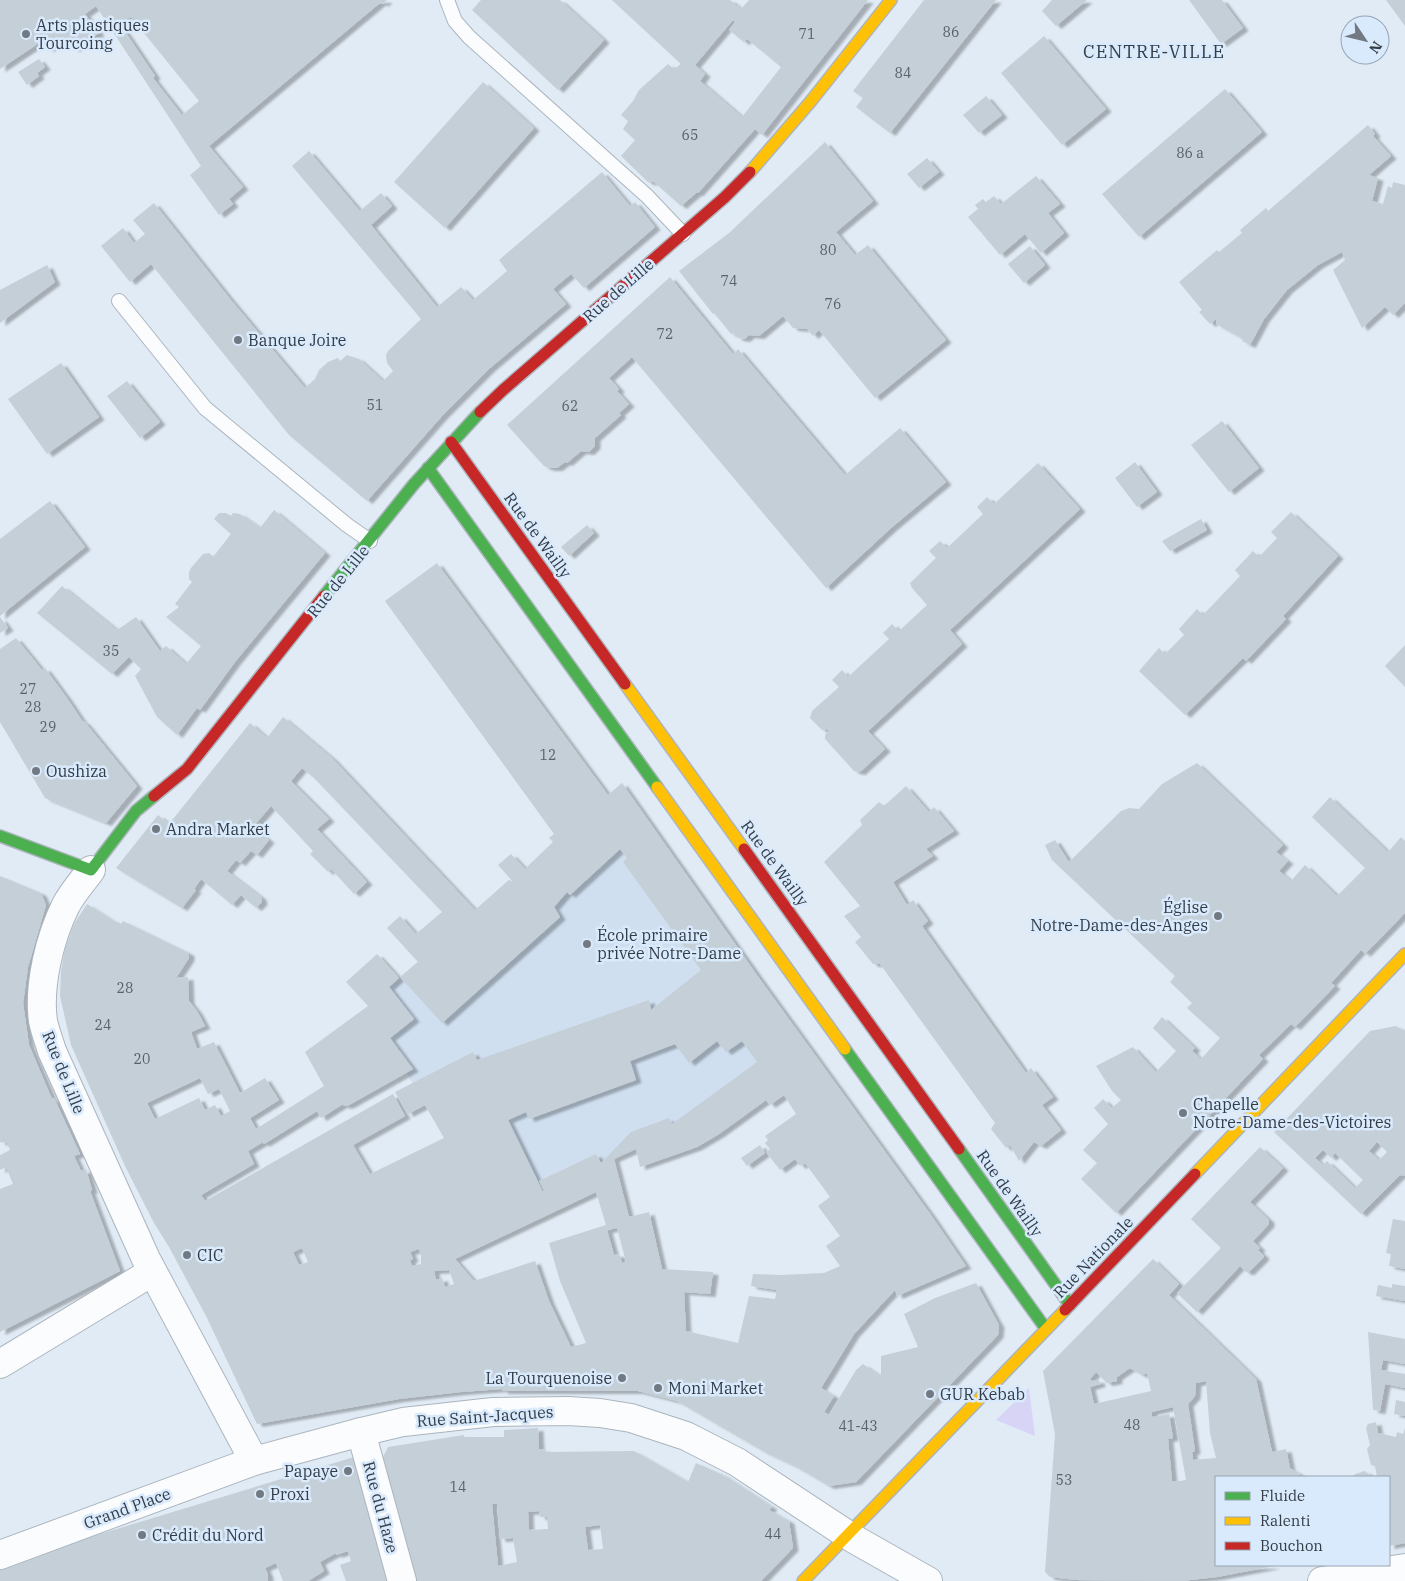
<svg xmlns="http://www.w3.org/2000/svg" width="1405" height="1581" font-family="'IBM Plex Serif',serif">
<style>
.built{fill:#cfdff0}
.green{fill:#d7d4f6}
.building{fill:#c4cfd7;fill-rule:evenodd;filter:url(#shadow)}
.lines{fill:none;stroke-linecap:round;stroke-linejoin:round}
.lane-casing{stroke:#acb5bd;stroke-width:16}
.street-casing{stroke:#acb5bd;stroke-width:30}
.fast-casing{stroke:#acb5bd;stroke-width:14}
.slow-casing{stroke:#acb5bd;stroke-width:14}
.jam-casing{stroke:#acb5bd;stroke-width:14}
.lane{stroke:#fafcfe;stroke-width:14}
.street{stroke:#fafcfe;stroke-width:28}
.fast{stroke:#4caf50;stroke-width:11}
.slow{stroke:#ffc107;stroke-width:11}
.jam{stroke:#c62828;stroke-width:11}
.poi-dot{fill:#717983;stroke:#d9eafd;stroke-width:2}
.labels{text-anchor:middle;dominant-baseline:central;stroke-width:5;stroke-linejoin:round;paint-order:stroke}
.number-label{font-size:14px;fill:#58616a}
.poi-label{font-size:16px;fill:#343c46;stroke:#d9eafd;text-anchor:start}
.street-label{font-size:16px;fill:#343c46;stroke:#d9eafd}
.neighbourhood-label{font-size:18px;letter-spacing:1px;fill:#343c46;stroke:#d9eafd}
</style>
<defs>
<filter id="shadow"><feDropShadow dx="5.5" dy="3" stdDeviation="1" flood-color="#0004"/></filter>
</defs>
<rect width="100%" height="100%" fill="#e1ebf5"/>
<!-- built -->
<polygon class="built" points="622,783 812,1051 683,1146 636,1149 500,1211 484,1072 425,1105 368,1006 509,880 512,881 553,842"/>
<!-- green -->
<polygon class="green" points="1029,1388 1035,1436 996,1420"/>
<!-- building -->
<g class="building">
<path d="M0,0H387L383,4L381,2L209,146L243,187L229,199L233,204L219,215L190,175L201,166L96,6L85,14L99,33L74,49L68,40L60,45L58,42L48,49L42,41L0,69ZM131,17L199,101L182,115L153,78L155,76L120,24Z"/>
<polygon points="481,0 560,0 604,40 558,90 472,10"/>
<path d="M612,0H730L741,9L749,0H868L762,135L755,129L698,193H696L681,206L654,182H648L621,156L635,140L623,129L628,121L621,115L633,101L639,90L668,64L674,69L681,64ZM733,20L735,22L729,30L744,42L747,39L781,67L742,117L700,81L705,74L695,65Z"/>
<polygon points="924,0 996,0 890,133 856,107 863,98 853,91"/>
<polygon points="1052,0 1087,0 1056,26 1042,11"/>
<polygon points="1189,0 1222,0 1243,28 1221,44"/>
<polygon points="1386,0 1405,0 1405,26"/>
<polygon points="1044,36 1106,109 1062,145 1001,73"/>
<polygon points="39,59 45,67 37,73 39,76 27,85 18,72"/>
<polygon points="483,82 534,128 445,228 394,182"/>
<polygon points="1225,89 1262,132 1139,237 1102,194"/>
<polygon points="986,96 1002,115 979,133 963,115"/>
<polygon points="1368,125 1375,134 1373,136 1391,156 1369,175 1378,178 1372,201 1383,204 1388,186 1392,188 1393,182 1405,185 1405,303 1393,315 1385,307 1362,328 1333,270 1345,260 1342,252 1318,265 1287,290 1264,319 1250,345 1242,341 1243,339 1216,324 1216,319 1210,324 1199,312 1202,310 1179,282 1217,250 1219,252 1242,233 1240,230 1266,208 1268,211"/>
<polygon points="825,142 873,201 836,232 855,255 868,245 946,340 875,398 819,330 813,336 807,329 793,328 783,316 759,336 749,335 745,339 738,338 734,333 731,334 714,313 713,314 679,271 729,233"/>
<polygon points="309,151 360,211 381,193 392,206 371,225 437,307 461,287 473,300 507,271 499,260 602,172 630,206 635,202 655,227 584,288 571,274 553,289 566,304 490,368 442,416 367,501 289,435 151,264 130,282 101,246 123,228 134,243 145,234 133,220 154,203 231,300 305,388 315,379 319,370 328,362 338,358 340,361 347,355 359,359 383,381 393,371 387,363 386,355 388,351 421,319 292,166"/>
<polygon points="927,158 939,172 919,188 907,174"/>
<polygon points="1036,176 1060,204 1048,213 1064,233 1041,253 1025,234 1000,255 968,217 978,209 975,205 983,199 986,202 994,196 1001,204"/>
<polygon points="1030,246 1045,265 1024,283 1008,264"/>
<polygon points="47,265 55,282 0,323 0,290"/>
<polygon points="670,277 733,354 738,349 845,475 900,428 946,482 891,528 826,588 632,357 609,378 619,389 617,391 629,404 619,413 621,415 595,438 595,446 589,452 581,451 567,463 565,462 557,468 549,468 544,466 507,425"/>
<polygon points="61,363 99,417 47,454 8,399"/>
<polygon points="127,381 160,422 140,438 107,396"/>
<polygon points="1222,421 1259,468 1229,492 1191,445"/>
<polygon points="1135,462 1157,492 1137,507 1115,478"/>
<polygon points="1038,463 1080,509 950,630 962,644 868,731 885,749 860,772 854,771 825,739 825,735 829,731 827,729 822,730 810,718 812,711 839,687 832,680 842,670 848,677 889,639 883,633 892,624 899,631 927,605 912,588 910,583 936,558 929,551 940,541 947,548 983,514 977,507 987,497 994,504"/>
<polygon points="50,501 85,547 0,616 0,539"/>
<polygon points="274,510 325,553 235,662 200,710 197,708 177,735 157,717 135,676 141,669 129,657 112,674 37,613 62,586 117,630 136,617 160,651 166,646 186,664 201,646 166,617 179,607 175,604 192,582 189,579 189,572 191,568 203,554 209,553 213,557 231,534 214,519 219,513 226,513 231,516 233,513 240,514 260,528"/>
<polygon points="1291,512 1338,556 1283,616 1286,619 1246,661 1243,658 1185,715 1139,671 1159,648 1165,654 1184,635 1179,629 1197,609 1203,615 1240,576 1235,570 1253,551 1259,557 1277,538 1271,532"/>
<polygon points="1201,519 1207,530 1170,551 1162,541"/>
<polygon points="587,525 594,533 569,556 561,547"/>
<path d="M437,563L608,795L622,783L760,979L931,1215L966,1266L897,1296L895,1290L854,1334L821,1388L834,1396L824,1412L829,1415L856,1370L863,1364L881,1377V1356L918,1347L904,1314L935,1298L976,1283L999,1325L998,1335L856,1482L829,1486L793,1465L763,1451L677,1401L638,1391H503L502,1389L461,1392L399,1399L257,1424L207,1318L169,1247L154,1223L125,1166L71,1045L60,996L61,971L65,949L74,924L87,904L110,919L121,924L123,921L189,953V958L176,978L188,977L189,1001L197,1011L205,1026L191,1032L197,1049L214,1042L240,1093L265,1078L279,1100L250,1118L256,1129L324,1086L305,1052L368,1006L346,982L377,954L399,978L389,987L414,1019L390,1038L413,1069L349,1105L344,1106L343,1104L321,1118L317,1111L264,1144L263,1142L248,1151L254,1164L201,1195L205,1201L393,1094L405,1116L353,1145L370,1174L444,1138L425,1105L408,1114L395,1092L473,1052L477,1060L649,1000L651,1010L701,970L623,862L627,858L620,849L570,895L567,892L554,907L560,917L442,1023L400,977L418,962L387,928L400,916L416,934L442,912L314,778L302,768L291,781L329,819L317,829L367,882L354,894L331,869L328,872L310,854L313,851L271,806L253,827L269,840L257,855L251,851L240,863L236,860L227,871L261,897L262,902L256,908L241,895L232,905L201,879L194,889L196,890L182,908L116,868L158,815L169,824L250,723L267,738L283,717L332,758L475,910L509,880L514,883L498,865L511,854L525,869L553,842L549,838L554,834L385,601ZM717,1041L726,1052L742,1041L757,1062L672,1124L669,1118L631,1132L601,1163L596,1154L539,1181L544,1191L543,1192L508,1120L526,1112L529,1119L636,1080L630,1061L675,1044L689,1063ZM200,1078L208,1094L219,1089L230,1111L221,1116L215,1105L205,1110L199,1098L155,1119L147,1103ZM784,1095L796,1114L765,1136L768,1140L765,1143L770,1149L766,1152L780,1170L795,1159L800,1166L805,1163L830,1197L818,1206L840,1236L826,1246L840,1266L824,1273L781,1275L753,1274L751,1286L777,1290L775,1299L749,1296L738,1343L686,1331L684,1292L710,1294L713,1272L662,1269L649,1212L629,1217L614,1159L636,1149L640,1167L697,1147L719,1134L766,1100L770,1105ZM596,1192L606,1225L549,1243L560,1281L586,1343L571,1347L549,1301L535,1261L474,1281L455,1259ZM617,1228L626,1262L622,1263L619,1254L614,1255L607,1230ZM302,1248L308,1262L299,1265L293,1252ZM419,1249L421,1256V1264L412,1266L410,1260L413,1259L410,1252ZM449,1270L454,1284L445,1287L442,1278L436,1280L434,1271Z"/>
<polygon points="0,617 8,628 0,633"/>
<polygon points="16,638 42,670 45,668 67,698 83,722 84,721 137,786 106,823 45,798 0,722 0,649"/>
<polygon points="1405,645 1405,687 1385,666"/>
<polygon points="1197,763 1283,845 1276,852 1288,861 1279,871 1291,881 1305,865 1337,896 1365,868 1312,817 1330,797 1388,852 1401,837 1405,841 1405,913 1365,954 1361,950 1331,983 1335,986 1295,1027 1291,1024 1259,1055 1263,1059 1116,1213 1081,1179 1097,1163 1083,1150 1108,1124 1094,1108 1103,1099 1112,1108 1121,1100 1112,1091 1096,1066 1133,1047 1156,1072 1176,1051 1153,1028 1162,1017 1195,1048 1192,1051 1201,1059 1220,1038 1187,1008 1192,1003 1170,982 1175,976 1052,860 1045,845 1055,840 1069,862 1121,811 1129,808 1139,809 1162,784"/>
<polygon points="906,786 929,812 934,807 954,831 926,849 933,856 893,882 907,905 913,900 928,921 922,926 1026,1073 1031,1068 1053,1097 1042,1105 1061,1130 1041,1146 1034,1142 1019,1161 1010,1145 1006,1148 991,1129 995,1123 880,964 873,964 855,942 861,937 844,916 860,906 824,862 862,825 860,820 879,802 884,806"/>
<polygon points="0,876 41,893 46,905 28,967 23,1003 29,1045 52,1099 54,1098 80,1154 74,1156 81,1171 86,1169 92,1190 90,1191 120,1271 0,1332 0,1189 13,1184 6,1167 0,1170 0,1155 10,1150 7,1143 0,1142"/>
<path d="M1396,1026L1405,1031V1176L1400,1175L1361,1214L1274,1132L1370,1031ZM1377,1142L1387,1152L1379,1160L1369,1151ZM1323,1150L1331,1158L1335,1153L1363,1180L1355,1188L1327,1161L1323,1165L1315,1158Z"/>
<polygon points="760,1145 765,1153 747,1166 741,1158"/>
<polygon points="1260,1147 1283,1168 1250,1202 1269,1220 1269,1224 1253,1241 1260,1248 1258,1250 1264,1256 1263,1258 1249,1272 1246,1272 1240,1266 1197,1312 1177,1293 1221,1248 1191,1219"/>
<polygon points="1393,1219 1405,1221 1405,1269 1389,1266 1391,1254 1386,1253"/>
<path d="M1153,1259L1179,1284L1169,1295L1256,1379L1272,1452L1286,1449L1290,1468L1300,1474V1477H1216V1565L1275,1566L1217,1577L1181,1581L1077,1580L1050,1577L1045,1572L1055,1434L1043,1371ZM1130,1368L1142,1375L1147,1373L1151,1391L1094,1404L1090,1387L1100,1384L1099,1380L1092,1381L1090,1379L1096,1372L1107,1383L1117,1381V1377ZM1206,1381L1210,1433L1216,1458L1193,1460L1192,1452L1195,1451L1188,1404L1195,1396L1196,1383ZM1173,1407L1186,1480L1180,1481H1172L1168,1439L1173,1438L1169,1414L1152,1417V1412Z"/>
<polygon points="1392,1284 1405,1286 1405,1301 1376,1296 1378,1285 1392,1288"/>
<polygon points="1368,1332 1405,1339 1405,1364 1383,1360 1381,1370 1405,1374 1405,1388 1385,1384 1380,1411 1373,1410"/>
<polygon points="1396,1400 1405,1402 1405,1416 1394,1414"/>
<polygon points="1376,1422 1378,1433 1396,1437 1397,1432 1403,1434 1405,1428 1405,1543 1389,1546 1389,1477 1377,1477 1375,1466 1371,1465 1367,1449 1370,1445 1366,1428 1368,1424"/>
<path d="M538,1428L539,1449H545V1452L634,1451L688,1482L696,1463L723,1475L772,1507L769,1510L789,1521L793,1548L761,1581H414L383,1457L388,1447L464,1435V1437H504V1430ZM492,1504H497L500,1539L513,1538L517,1562L498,1566ZM539,1511L540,1517H547L548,1529L529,1530L528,1512ZM600,1525L603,1549L588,1550L585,1527Z"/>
<polygon points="354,1457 388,1581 346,1581 340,1565 351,1561 348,1551 336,1555 336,1553 320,1562 324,1571 308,1581 283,1581 276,1563 265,1568 268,1575 268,1581 0,1581 0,1567 54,1548"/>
<polygon points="1365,1471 1372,1477 1353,1477 1355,1474"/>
</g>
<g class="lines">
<defs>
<g id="lane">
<polyline points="447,0 455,21 469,37 647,196 683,234"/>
<polyline points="119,301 205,408 347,525 370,541"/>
</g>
<g id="street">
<path d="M91,870C83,881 73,892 66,905C50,937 38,985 43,1021C45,1031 49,1041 52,1051L146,1259L254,1461"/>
<polyline points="0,1364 152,1272"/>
<polyline points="361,1432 402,1581"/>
<polyline points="0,1555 254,1461 361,1432 403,1422 493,1412 568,1411 600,1413 631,1418 686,1436 737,1462 854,1539 928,1581"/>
<polyline points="1322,1581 1405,1568"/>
</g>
<g id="fast">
<polyline points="428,468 657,787"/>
<polyline points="324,596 414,484 480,412"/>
<polyline points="0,836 91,870 136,811 154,796"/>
<polyline points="845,1049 1046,1329"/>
<polyline points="959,1149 1070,1305"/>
</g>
<g id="slow">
<polyline points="750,172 811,101 891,0"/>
<polyline points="625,684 744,849"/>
<polyline points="657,787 845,1049"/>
<polyline points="1195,1174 1405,954"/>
<polyline points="803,1581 1065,1310"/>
</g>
<g id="jam">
<polyline points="480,412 503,390 725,197 750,172"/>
<polyline points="451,442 625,684"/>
<polyline points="154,796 187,769 324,596"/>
<polyline points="744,849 959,1149"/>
<polyline points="1065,1310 1195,1174"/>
</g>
</defs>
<!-- lane casing -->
<use href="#lane" class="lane-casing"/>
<!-- street casing -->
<use href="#street" class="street-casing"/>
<!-- fast casing -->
<use href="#fast" class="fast-casing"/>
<!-- slow casing -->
<use href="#slow" class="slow-casing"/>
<!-- jam casing -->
<use href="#jam" class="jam-casing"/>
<!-- lane -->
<use href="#lane" class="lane"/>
<!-- street -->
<use href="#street" class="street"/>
<!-- fast -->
<use href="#fast" class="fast"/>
<!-- slow -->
<use href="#slow" class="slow"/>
<!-- jam -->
<use href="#jam" class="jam"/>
</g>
<!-- markers -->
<g class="poi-dot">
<circle cx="26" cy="34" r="5"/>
<circle cx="238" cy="340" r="5"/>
<circle cx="36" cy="771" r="5"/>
<circle cx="156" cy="829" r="5"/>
<circle cx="1218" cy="916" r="5"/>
<circle cx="587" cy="944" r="5"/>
<circle cx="1183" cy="1113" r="5"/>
<circle cx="187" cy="1255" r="5"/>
<circle cx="622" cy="1378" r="5"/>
<circle cx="658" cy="1388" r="5"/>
<circle cx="930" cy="1394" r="5"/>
<circle cx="348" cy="1471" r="5"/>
<circle cx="260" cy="1494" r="5"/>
<circle cx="142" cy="1535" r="5"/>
</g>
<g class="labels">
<!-- number labels -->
<g class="number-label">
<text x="951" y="32">86</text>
<text x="807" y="34">71</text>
<text x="903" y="73">84</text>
<text x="690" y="135">65</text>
<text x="1190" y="153">86 a</text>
<text x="828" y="250">80</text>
<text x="729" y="281">74</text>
<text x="833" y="304">76</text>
<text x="665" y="334">72</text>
<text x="375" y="405">51</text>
<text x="570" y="406">62</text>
<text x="111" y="651">35</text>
<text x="28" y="689">27</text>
<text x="33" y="707">28</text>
<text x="48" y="727">29</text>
<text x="548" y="755">12</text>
<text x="125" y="988">28</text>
<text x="103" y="1025">24</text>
<text x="142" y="1059">20</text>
<text x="1132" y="1425">48</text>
<text x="858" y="1426">41-43</text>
<text x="1064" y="1480">53</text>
<text x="458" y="1487">14</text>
<text x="773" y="1534">44</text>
</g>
<!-- poi labels -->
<g class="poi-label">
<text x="36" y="25">Arts plastiques<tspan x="36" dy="18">Tourcoing</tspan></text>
<text x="248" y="340">Banque Joire</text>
<text x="46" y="771">Oushiza</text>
<text x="166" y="829">Andra Market</text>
<text x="1208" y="907" text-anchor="end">Église<tspan x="1208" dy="18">Notre-Dame-des-Anges</tspan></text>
<text x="597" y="935">École primaire<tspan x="597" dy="18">privée Notre-Dame</tspan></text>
<text x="1193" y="1104">Chapelle<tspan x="1193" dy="18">Notre-Dame-des-Victoires</tspan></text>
<text x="197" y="1255">CIC</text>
<text x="612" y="1378" text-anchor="end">La Tourquenoise</text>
<text x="668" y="1388">Moni Market</text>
<text x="940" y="1394">GUR Kebab</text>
<text x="338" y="1471" text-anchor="end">Papaye</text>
<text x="270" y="1494">Proxi</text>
<text x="152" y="1535">Crédit du Nord</text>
</g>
<!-- street labels -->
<g class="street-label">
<text transform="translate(618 290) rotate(-41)">Rue de Lille</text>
<text transform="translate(538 535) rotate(54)">Rue de Wailly</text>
<text transform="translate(338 581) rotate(-51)">Rue de Lille</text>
<text transform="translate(775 863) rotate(54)">Rue de Wailly</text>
<text transform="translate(64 1072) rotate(68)">Rue de Lille</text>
<text transform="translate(1010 1193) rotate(55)">Rue de Wailly</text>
<text transform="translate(1093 1257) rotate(-46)">Rue Nationale</text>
<text transform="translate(485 1416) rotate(-4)">Rue Saint-Jacques</text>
<text transform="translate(381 1507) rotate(75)">Rue du Haze</text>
<text transform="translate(127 1508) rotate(-20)">Grand Place</text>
</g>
<!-- neighbourhood labels -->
<g class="neighbourhood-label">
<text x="1154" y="51">CENTRE-VILLE</text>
</g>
</g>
<!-- legend -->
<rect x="1215" y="1476" width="175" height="90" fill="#d9eafd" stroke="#97a4b4"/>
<rect x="1225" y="1492" width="25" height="8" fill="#4caf50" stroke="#97a4b4"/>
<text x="1260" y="1501" font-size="15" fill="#343c46">Fluide</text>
<rect x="1225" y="1517" width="25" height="8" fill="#ffc107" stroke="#97a4b4"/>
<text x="1260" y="1526" font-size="15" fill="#343c46">Ralenti</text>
<rect x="1225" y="1542" width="25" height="8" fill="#c62828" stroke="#97a4b4"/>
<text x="1260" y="1551" font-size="15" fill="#343c46">Bouchon</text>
<!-- north arrow -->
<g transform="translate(1365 40) rotate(125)"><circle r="24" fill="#d9eafd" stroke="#97a4b4"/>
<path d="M0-4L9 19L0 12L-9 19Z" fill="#717983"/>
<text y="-8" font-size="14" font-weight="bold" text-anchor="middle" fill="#343c46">N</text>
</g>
</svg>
